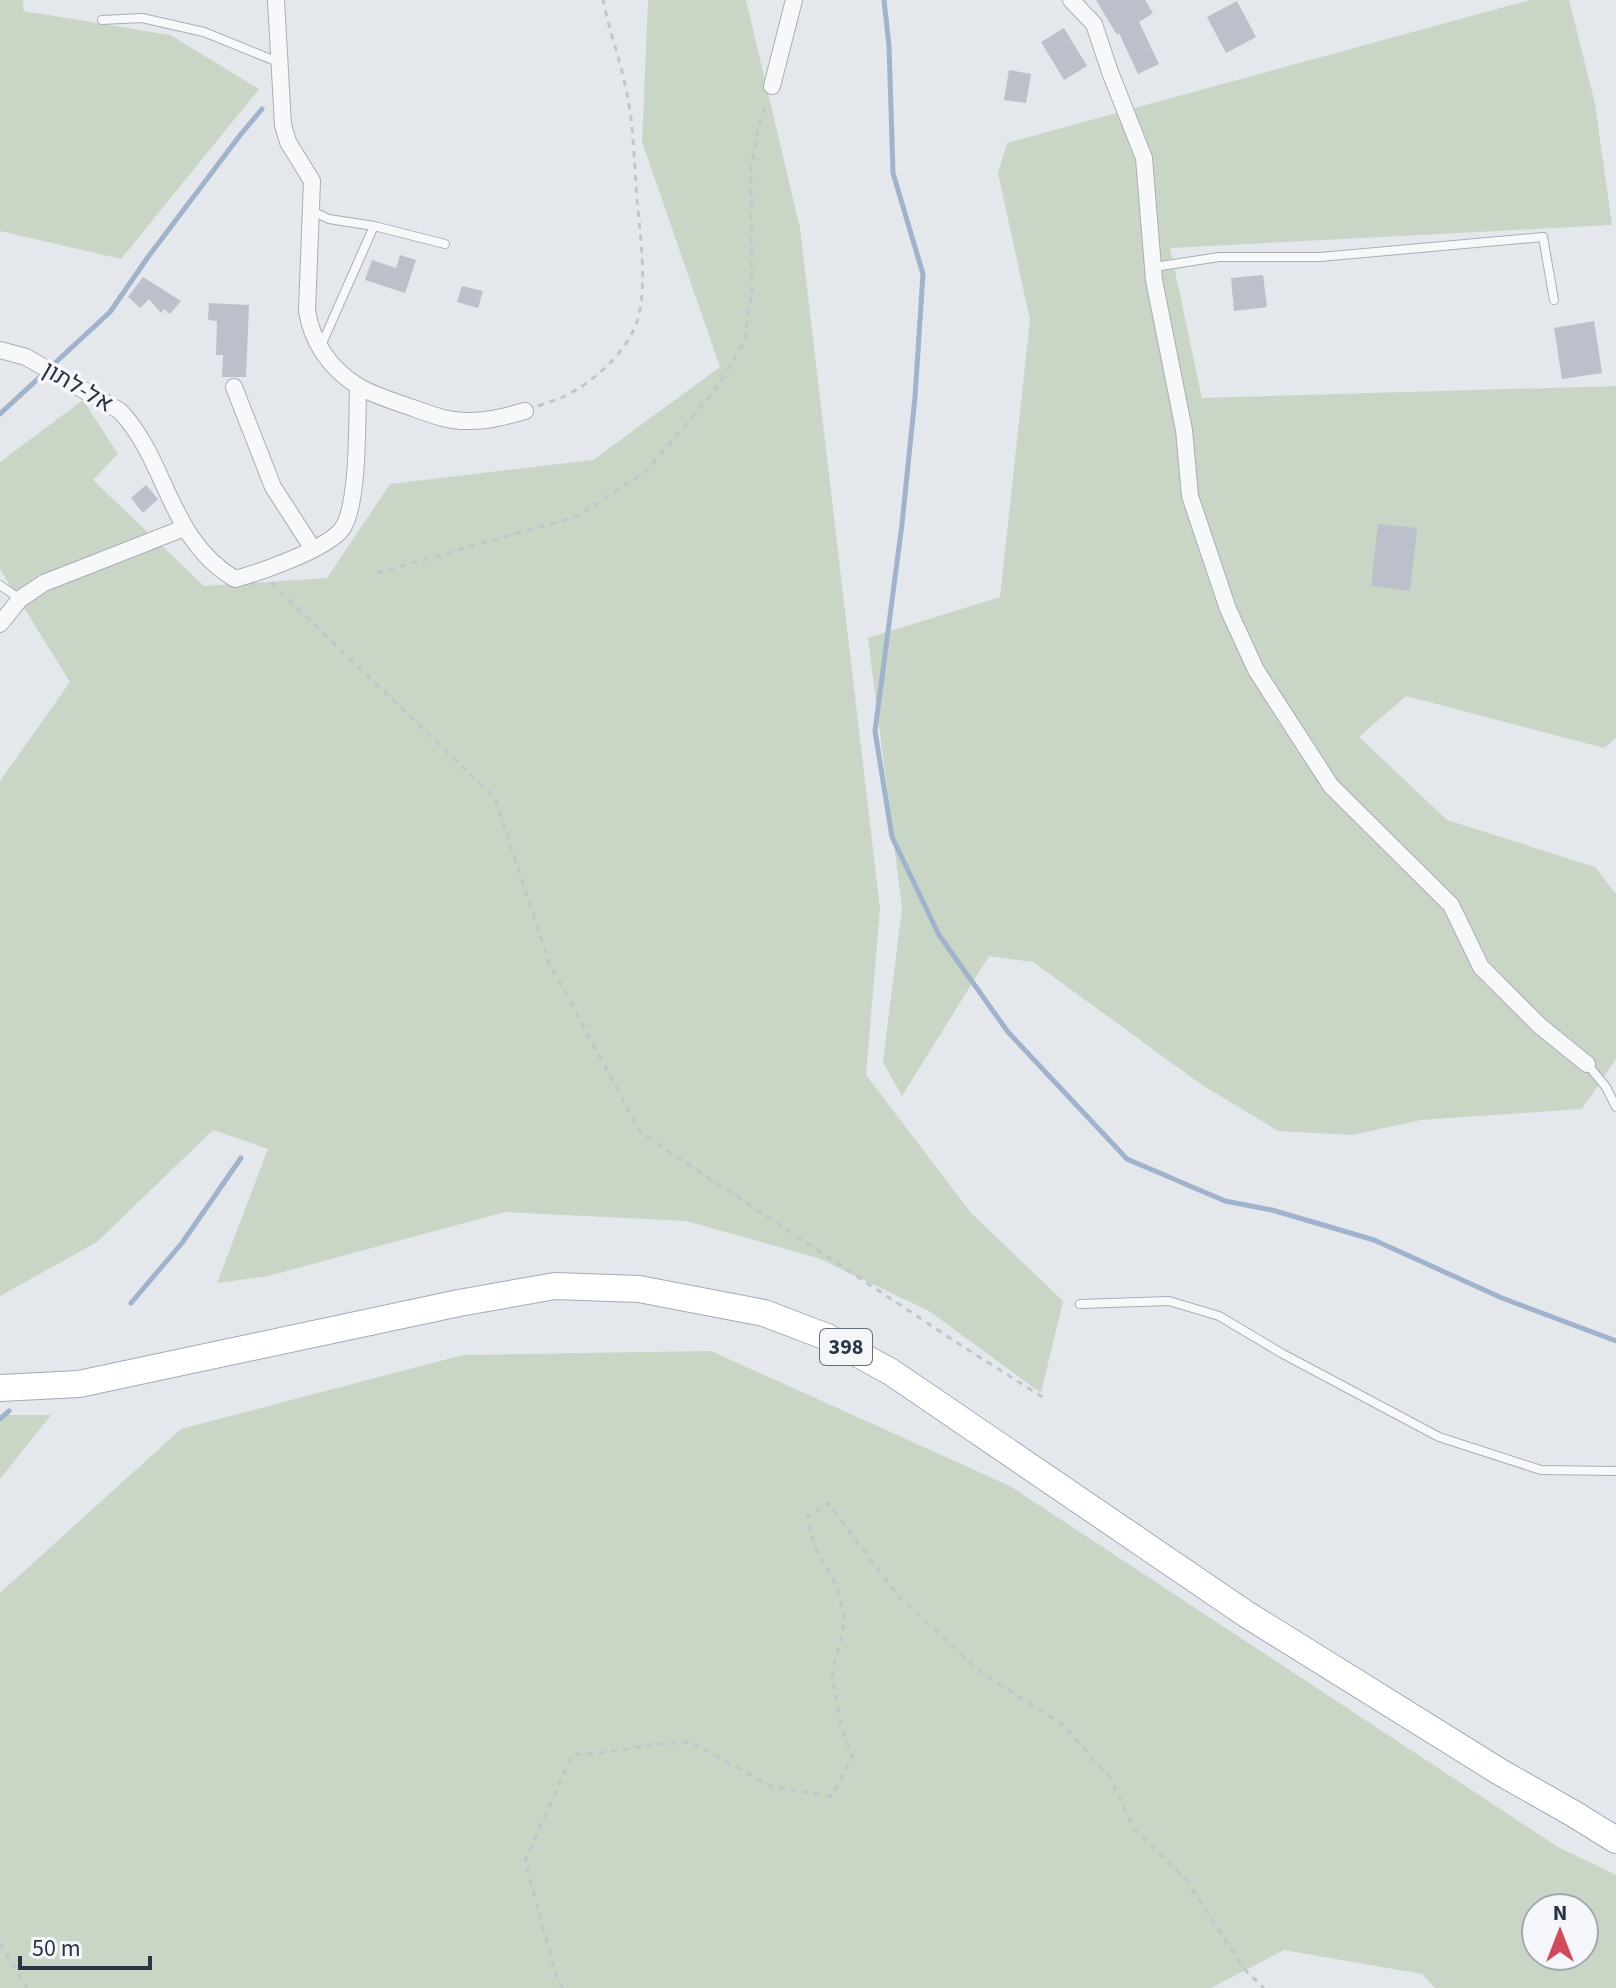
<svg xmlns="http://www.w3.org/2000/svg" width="1616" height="1988" font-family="'Source Sans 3',Heebo,sans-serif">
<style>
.green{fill:#c9d6c5;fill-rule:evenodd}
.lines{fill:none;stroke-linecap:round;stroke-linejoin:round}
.stream{stroke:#9fb4cc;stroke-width:5}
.building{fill:#bbc0ca}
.service-casing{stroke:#a9aeb7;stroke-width:10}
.minor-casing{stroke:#a9aeb7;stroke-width:18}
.primary-casing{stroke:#a3abb8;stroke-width:28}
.path{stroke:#c2c5cb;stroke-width:3;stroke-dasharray:6 6;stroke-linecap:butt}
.service{stroke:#f7f8fa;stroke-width:8}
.minor{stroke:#f7f8fa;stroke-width:16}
.primary{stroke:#fff;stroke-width:26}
.labels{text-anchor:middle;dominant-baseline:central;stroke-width:7;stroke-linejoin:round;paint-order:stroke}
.shield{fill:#f4f6f9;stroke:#676e7b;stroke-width:2}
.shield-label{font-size:22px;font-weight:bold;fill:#2b3445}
.street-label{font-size:24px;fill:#2b3445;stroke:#f4f6f9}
</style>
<rect width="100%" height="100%" fill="#e4e7ec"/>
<!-- green -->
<g class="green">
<polygon points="0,0 23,0 24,11 170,35 259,89 121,259 0,231"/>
<polygon points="648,0 746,0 800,228 880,909 866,1075 971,1213 1063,1301 1041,1393 929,1311 818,1258 686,1221 505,1212 268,1276 217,1283 268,1149 213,1130 97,1242 0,1296 0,781 70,682 0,569 0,462 83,400 118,454 93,480 204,586 327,578 390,484 593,460 720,367 642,142"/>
<polygon points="1530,0 1569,0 1595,104 1612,225 1170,248 1202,398 1616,386 1616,738 1604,748 1406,696 1359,737 1447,820 1595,867 1616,894 1616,1059 1582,1109 1421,1120 1352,1135 1278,1131 1202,1085 1033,962 989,956 902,1096 883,1062 902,908 868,638 1000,597 1030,320 998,173 1007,143"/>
<path d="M711,1351L1010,1486L1558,1847L1616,1875V1988H1435L1422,1974L1284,1950L1211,1988H0V1593L181,1429L463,1355ZM1536,1908H1584V1956H1536Z"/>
<polygon points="0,1415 51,1415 0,1479"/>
</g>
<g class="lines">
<!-- stream -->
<g class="stream">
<polyline points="884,0 889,46 893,173 923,274 915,397 902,524 875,731 892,837 939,935 1008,1032 1127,1159 1225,1201 1272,1210 1374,1240 1502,1298 1616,1341"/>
<polyline points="0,414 110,312 148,257 241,134 262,109"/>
<polyline points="131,1303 182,1243 241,1158"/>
<polyline points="0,1419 9,1411"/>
</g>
</g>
<!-- building -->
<g class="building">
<polygon points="1096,0 1145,0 1153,13 1139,22 1159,64 1138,74 1119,33 1117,35"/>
<polygon points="1237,1 1256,37 1226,53 1207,17"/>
<polygon points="1064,28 1087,66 1064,80 1041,42"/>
<polygon points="1009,70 1031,74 1026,103 1004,100"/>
<polygon points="400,255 416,260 405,293 365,280 372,260 396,268"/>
<polygon points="1263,275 1267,307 1234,311 1231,278"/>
<polygon points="143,277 181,301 170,314 164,309 161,313 149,299 140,308 128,297"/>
<polygon points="462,286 483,291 478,308 457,302"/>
<polygon points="209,303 249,305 246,377 222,377 223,355 216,355 217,321 208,320"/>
<polygon points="1594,321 1602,373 1562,379 1554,328"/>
<polygon points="146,485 158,499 143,513 131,498"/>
<polygon points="1378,524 1417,528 1410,591 1371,586"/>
</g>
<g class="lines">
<defs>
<g id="service">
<polyline points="102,20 142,18 204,32 278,62"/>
<polyline points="312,211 329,219 374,226 445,244"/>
<polyline points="1154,267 1219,257 1320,257 1543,237 1554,300"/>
<polyline points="320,348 374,226"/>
<polyline points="0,585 20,599"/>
<polyline points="1587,1064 1606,1087 1616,1107"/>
<polyline points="1080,1304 1169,1301 1219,1316 1283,1354 1439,1437 1541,1470 1616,1471"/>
</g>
<g id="minor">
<path d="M276,0L283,125L288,142L312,181L307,311C312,342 330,369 358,386C373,395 393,401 410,407C430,414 449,422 470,421C489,421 507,416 525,411"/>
<polyline points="1071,0 1094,24 1110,72 1144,158 1154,280 1184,430 1190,496 1228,609 1256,670 1331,786 1451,905 1481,967 1540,1026 1587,1064"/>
<polyline points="772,86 794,0"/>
<path d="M0,350L26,357L120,411C168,462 168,539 235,579C261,572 327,549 342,529C359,506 357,418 358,387"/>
<polyline points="234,387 273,487 313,549"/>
<polyline points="0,624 20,599 44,583 184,528"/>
</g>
<polyline id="primary" points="0,1388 79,1384 459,1303 555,1286 639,1289 764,1313 827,1337 891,1372 1246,1614 1500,1772 1574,1814 1616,1840"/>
</defs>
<!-- service casing -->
<use href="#service" class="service-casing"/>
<!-- minor casing -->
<use href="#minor" class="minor-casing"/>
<!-- primary casing -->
<use href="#primary" class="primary-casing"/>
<!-- path -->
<g class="path">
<path d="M538,406C548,402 558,400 567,395C594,381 623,355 635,327C649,294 640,234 637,199C634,162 634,125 626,89C620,59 609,30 603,0"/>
<polyline points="377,573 578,516 646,471 716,389 744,342 752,291 751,169 758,128 767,102"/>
<polyline points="271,583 495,798 549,963 641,1133 956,1342 1044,1398"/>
<polyline points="0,1943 27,1988"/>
<polyline points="563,1988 556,1975 525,1861 572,1755 615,1751 651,1745 691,1742 772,1787 832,1796 852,1757 841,1724 832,1675 845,1620 837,1586 815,1548 807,1517 828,1503 900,1598 982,1673 1062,1724 1111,1779 1133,1828 1187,1881 1244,1969 1264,1988"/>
</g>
<!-- service -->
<use href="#service" class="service"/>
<!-- minor -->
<use href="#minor" class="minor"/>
<!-- primary -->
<use href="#primary" class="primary"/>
</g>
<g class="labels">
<!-- shield labels -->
<rect class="shield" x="820" y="1329" width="52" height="36" rx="6"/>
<g class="shield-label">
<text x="846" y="1347">398</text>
</g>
<!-- street labels -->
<g class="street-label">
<text transform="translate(78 387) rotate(30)">אל-לתון</text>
</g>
</g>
<!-- north arrow -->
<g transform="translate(1560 1932)"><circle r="38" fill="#f4f6f9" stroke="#a4a8b1" stroke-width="2"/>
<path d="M0-6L14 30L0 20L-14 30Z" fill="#d1495b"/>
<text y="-12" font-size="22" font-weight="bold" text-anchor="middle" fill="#2b3445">N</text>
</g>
<!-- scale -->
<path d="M20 1956v12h130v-12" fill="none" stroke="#2b3445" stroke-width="4"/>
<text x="32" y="1956" font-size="24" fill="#2b3445" stroke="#f4f6f9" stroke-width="6" paint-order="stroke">50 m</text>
</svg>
